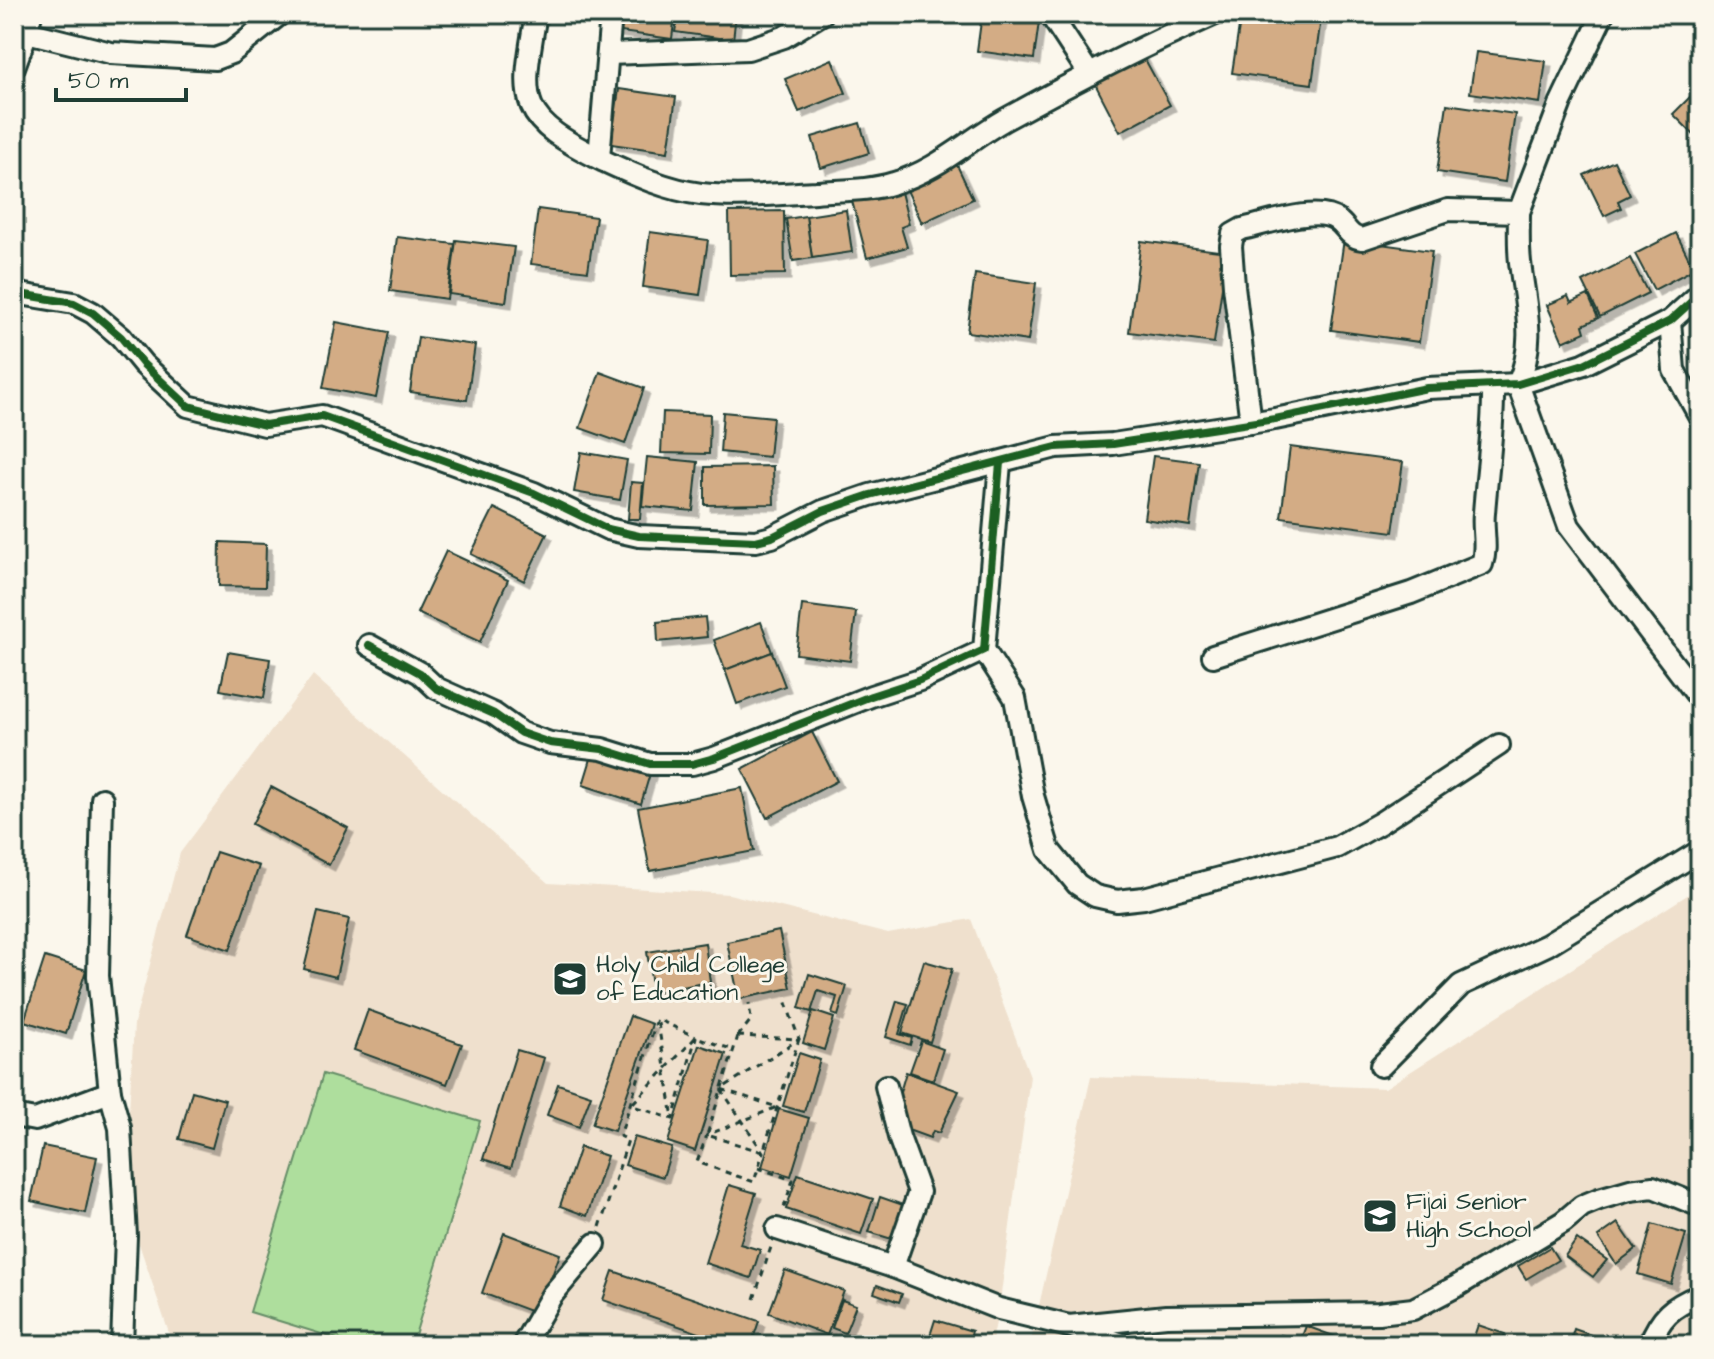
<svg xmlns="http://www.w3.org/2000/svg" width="1714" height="1359" font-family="'Architects Daughter',sans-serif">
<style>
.built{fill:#efe0cd}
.green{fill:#aede9d;stroke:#668e68;stroke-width:2}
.building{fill:#d3ac85;stroke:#1f3d34;stroke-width:2;filter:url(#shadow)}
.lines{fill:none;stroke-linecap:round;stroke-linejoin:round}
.street-casing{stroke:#1f3d34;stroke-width:26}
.path{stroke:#1f3d34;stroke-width:3;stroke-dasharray:6 6;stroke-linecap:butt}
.street{stroke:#fbf7ec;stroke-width:20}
.cycleway-casing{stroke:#fbf7ec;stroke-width:13}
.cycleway{stroke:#1b5e20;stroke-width:8}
.labels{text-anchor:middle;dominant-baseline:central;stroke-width:6;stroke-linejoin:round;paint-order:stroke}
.poi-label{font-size:24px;fill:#1f3d34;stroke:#fbf7ec;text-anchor:start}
</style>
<defs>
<filter id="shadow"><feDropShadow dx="5.5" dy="5.5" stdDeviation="0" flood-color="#0004"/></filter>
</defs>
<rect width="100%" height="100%" fill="#fbf7ec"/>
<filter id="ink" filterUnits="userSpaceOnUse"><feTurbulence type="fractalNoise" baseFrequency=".0125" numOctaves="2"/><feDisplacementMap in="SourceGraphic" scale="16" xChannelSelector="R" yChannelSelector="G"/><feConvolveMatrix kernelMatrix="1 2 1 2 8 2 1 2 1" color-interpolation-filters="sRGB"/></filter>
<g filter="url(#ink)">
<!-- built -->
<g class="built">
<polygon points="313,675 548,883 729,894 888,934 971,919 1030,1076 999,1309 991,1345 173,1345 124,1199 134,1024 180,853"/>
<polygon points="1700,887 1700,1345 1030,1345 1091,1077 1385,1088"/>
</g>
<!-- green -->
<polygon class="green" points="323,1074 480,1121 412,1345 357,1345 250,1312"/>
<!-- building -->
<g class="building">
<polygon points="617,14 675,14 672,39 614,31"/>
<polygon points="678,14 736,14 733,40 675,32"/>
<polygon points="982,14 1040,14 1034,59 977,51"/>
<polygon points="1241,14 1294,14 1321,18 1312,84 1232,73"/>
<polygon points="1141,52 1170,105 1120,132 1092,78"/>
<polygon points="1476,52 1546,61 1540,103 1470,93"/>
<polygon points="832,59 846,93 799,112 785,79"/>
<polygon points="1700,87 1700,134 1696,137 1673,114"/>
<polygon points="619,89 676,97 668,152 611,144"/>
<polygon points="1447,104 1515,114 1505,182 1437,172"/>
<polygon points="860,123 869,153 821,168 812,137"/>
<polygon points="1614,161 1630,195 1618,201 1621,208 1604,216 1584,175"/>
<polygon points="957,165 973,199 922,223 906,188"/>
<polygon points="900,188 909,224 901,227 907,247 867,258 852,201"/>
<polygon points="538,209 596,217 588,271 531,264"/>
<polygon points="846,210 852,252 812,258 806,216"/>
<polygon points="784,211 785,274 730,275 729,212"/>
<polygon points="806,216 812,258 793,261 786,219"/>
<polygon points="650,232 708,240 700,295 643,287"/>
<polygon points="1676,233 1694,269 1654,290 1635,254"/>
<polygon points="397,237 455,244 447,299 390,291"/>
<polygon points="1344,239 1432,251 1419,342 1331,330"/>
<polygon points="456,240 514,247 506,302 449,294"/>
<polygon points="1141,241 1227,252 1214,343 1129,332"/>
<polygon points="1630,258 1648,293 1600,317 1583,282"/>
<polygon points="975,274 1036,283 1028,341 967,332"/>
<polygon points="1588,295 1598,318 1583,325 1585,332 1563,342 1547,305 1568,296 1571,303"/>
<polygon points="336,322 389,332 376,398 323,388"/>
<polygon points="418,337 475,345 467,400 410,392"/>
<polygon points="600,372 644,388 625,444 580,428"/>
<polygon points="663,412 710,414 709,454 661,453"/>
<polygon points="723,412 773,417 769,457 720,452"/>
<polygon points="1290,447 1403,462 1393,532 1281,517"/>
<polygon points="581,452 627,460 620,500 574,492"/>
<polygon points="1153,456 1199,462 1190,526 1144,519"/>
<polygon points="647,457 698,462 693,511 642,506"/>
<polygon points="773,466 774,504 705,505 705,467"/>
<polygon points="631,482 643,483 640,519 628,519"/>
<polygon points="494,508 547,534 524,581 471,554"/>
<polygon points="220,542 266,544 265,587 219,586"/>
<polygon points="446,551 508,580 480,642 417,613"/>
<polygon points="802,605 856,612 850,661 796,654"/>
<polygon points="705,617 707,637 658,642 657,622"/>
<polygon points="761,622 772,652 725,670 714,640"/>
<polygon points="228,652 270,659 264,698 220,690"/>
<polygon points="772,652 785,686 737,704 725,670"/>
<polygon points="812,732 837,781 767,818 742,769"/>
<polygon points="594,749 652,767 641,804 583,785"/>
<polygon points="271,787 348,828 329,865 252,824"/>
<polygon points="742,788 754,851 650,871 638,808"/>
<polygon points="216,852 259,866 230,950 187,935"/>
<polygon points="318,912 349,919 336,977 304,969"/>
<polygon points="779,931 791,988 739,999 727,942"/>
<polygon points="705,943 710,982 653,992 647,952"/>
<polygon points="45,957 86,970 66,1034 24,1021"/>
<polygon points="924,961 952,969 930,1042 902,1033"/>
<polygon points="809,974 847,986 838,1016 832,1014 837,997 818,991 811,1012 799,1008"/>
<polygon points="897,1001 908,1004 899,1034 912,1038 910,1045 886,1037"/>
<polygon points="368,1010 462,1044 447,1084 354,1050"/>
<polygon points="813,1011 834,1018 824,1050 803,1043"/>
<polygon points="630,1016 652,1024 614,1131 592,1124"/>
<polygon points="921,1041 943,1049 933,1080 910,1072"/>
<polygon points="699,1045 726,1054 695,1151 668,1142"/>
<polygon points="517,1050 544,1058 511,1168 483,1159"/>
<polygon points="799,1053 820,1060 804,1112 783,1106"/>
<polygon points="906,1072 959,1091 939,1133 933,1131 930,1138 897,1126 894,1113"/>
<polygon points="558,1084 591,1095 579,1127 547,1115"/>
<polygon points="192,1091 225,1100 212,1148 179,1139"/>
<polygon points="779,1109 809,1118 791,1176 762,1167"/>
<polygon points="634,1137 672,1148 663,1177 625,1165"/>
<polygon points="43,1146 97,1157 85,1213 31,1201"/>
<polygon points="580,1147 607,1156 587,1216 560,1206"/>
<polygon points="798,1174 873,1199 861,1234 786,1209"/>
<polygon points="729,1185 756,1193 740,1244 760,1250 751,1278 705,1263"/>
<polygon points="880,1197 906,1206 895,1240 869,1232"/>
<polygon points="1618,1223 1636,1249 1616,1264 1598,1237"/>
<polygon points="1652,1224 1686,1234 1671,1284 1638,1274"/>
<polygon points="504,1233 560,1254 538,1314 482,1293"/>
<polygon points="1577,1239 1607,1260 1593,1277 1565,1256"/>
<polygon points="1550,1247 1558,1260 1526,1279 1518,1266"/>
<polygon points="785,1270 844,1291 827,1335 769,1313"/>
<polygon points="613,1271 759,1321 751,1345 734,1345 603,1300"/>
<polygon points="877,1285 902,1294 899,1302 874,1293"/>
<polygon points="842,1300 856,1305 845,1333 832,1328"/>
<polygon points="935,1320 972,1331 968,1345 927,1345"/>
<polygon points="1478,1325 1505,1334 1501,1345 1471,1345"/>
<polygon points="1306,1326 1358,1345 1277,1345 1281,1335 1300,1341"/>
<polygon points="1574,1329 1611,1342 1611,1345 1569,1345"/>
</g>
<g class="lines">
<defs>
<g id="street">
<path d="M536,14C520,105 517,118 604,161C634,175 668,190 701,194C739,198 779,194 816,192C842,190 869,191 894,183C936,171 967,141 1004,120C1073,82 1143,46 1215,14"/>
<polyline points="1050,14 1090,75"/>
<polyline points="27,32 111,53 215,59 231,53 280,14"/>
<polyline points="608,54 748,49 784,37 822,14"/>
<polyline points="14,67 27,32 31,14"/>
<polyline points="599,158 611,14"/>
<polyline points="1519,212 1561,102 1603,14"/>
<polyline points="14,293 74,303 93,313 121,337 143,364 188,406 265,425 322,416 534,493 608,529 639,536 756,541 772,537 823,511 870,495 1056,447 1113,444 1275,419 1427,388 1518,384 1584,364 1670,321 1700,294"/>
<polyline points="1670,321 1674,370 1700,417"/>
<path d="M1251,423L1234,286L1231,246L1233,234L1242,229C1265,224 1318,205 1337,220C1347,227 1348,237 1362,239L1448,210L1519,212C1519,228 1518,245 1520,262C1525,307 1537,339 1518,384L1569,526L1700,699"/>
<polyline points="369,645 420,673 436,688 494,714 521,733 550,743 602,749 650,764 692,764 714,758 871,696 920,680 984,650 1000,463"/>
<polyline points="984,650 1015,698 1033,796 1049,850 1077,884 1095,896 1117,901 1144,898 1337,847 1380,823 1499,745"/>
<path d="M1213,656L1411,593L1482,564C1488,546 1482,531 1484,513C1487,471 1494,428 1493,386"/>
<polyline points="102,799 98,976 110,1092 120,1128 126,1236 122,1345"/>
<polyline points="1381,1066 1461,985 1547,945 1700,851"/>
<polyline points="886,1086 899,1137 919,1192 893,1267"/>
<polyline points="14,1116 35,1120 110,1092"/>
<polyline points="777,1229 893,1267 999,1309 1069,1326 1125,1345"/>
<polyline points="1069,1326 1166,1316 1379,1313 1413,1309 1457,1286 1563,1222 1582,1206 1599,1199 1630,1190 1653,1187 1700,1206"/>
<polyline points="523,1345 552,1295 595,1244"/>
<path d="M1649,1345C1661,1316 1671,1307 1700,1295"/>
</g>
</defs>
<!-- street casing -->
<use href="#street" class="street-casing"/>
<!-- path -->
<g class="path">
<polyline points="658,1023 673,1118"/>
<polygon points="738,1036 799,1039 763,1152 707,1135"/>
<polyline points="738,1036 751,1020 749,1003"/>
<polyline points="721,1089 763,1152 754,1182 697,1162 707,1135 777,1107 721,1089 799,1039 785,1000"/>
<polyline points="633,1103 696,1037 734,1050"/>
<polyline points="758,1168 793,1180 782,1213"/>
<polyline points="600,1227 628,1140 620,1136 657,1019 696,1037 673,1119 630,1105"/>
<polyline points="754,1299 771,1247"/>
</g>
<!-- street -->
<use href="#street" class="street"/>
<defs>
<g id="cycleway">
<polyline points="14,293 74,303 93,313 121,337 143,364 188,406 265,425 322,416 534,493 608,529 639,536 756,541 772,537 823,511 870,495 1056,447 1113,444 1275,419 1427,388 1518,384 1584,364 1670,321 1700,294"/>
<polyline points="369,645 420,673 436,688 494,714 521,733 550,743 602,749 650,764 692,764 714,758 871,696 920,680 984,650 1000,463"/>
</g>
</defs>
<!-- cycleway casing -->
<use href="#cycleway" class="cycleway-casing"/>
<!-- cycleway -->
<use href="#cycleway" class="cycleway"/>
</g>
</g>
<!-- icons -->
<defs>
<symbol id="university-square" viewBox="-11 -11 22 22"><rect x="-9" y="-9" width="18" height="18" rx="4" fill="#1f3d34" stroke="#fbf7ec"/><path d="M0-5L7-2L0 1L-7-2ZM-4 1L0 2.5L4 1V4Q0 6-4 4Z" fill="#fff"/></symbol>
<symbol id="school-square" viewBox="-11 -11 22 22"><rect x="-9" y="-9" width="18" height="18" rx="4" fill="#1f3d34" stroke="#fbf7ec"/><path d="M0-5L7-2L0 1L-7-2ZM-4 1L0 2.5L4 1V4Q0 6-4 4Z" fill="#fff"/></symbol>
</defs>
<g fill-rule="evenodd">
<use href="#university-square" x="550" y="959" width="40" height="40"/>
<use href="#school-square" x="1360" y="1196" width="40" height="40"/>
</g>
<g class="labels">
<!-- poi labels -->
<g class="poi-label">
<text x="596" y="965">Holy Child College<tspan x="596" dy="28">of Education</tspan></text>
<text x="1406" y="1202">Fijai Senior<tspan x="1406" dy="28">High School</tspan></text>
</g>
</g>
<!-- margin -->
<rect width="1714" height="1359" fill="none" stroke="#fbf7ec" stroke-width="48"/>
<rect x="24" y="24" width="1666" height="1311" fill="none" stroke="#1f3d34" stroke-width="3" filter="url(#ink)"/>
<!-- scale -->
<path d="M56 88v12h130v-12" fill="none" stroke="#1f3d34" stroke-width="4"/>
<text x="68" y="88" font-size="24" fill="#1f3d34" stroke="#fbf7ec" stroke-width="6" paint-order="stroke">50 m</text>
</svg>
